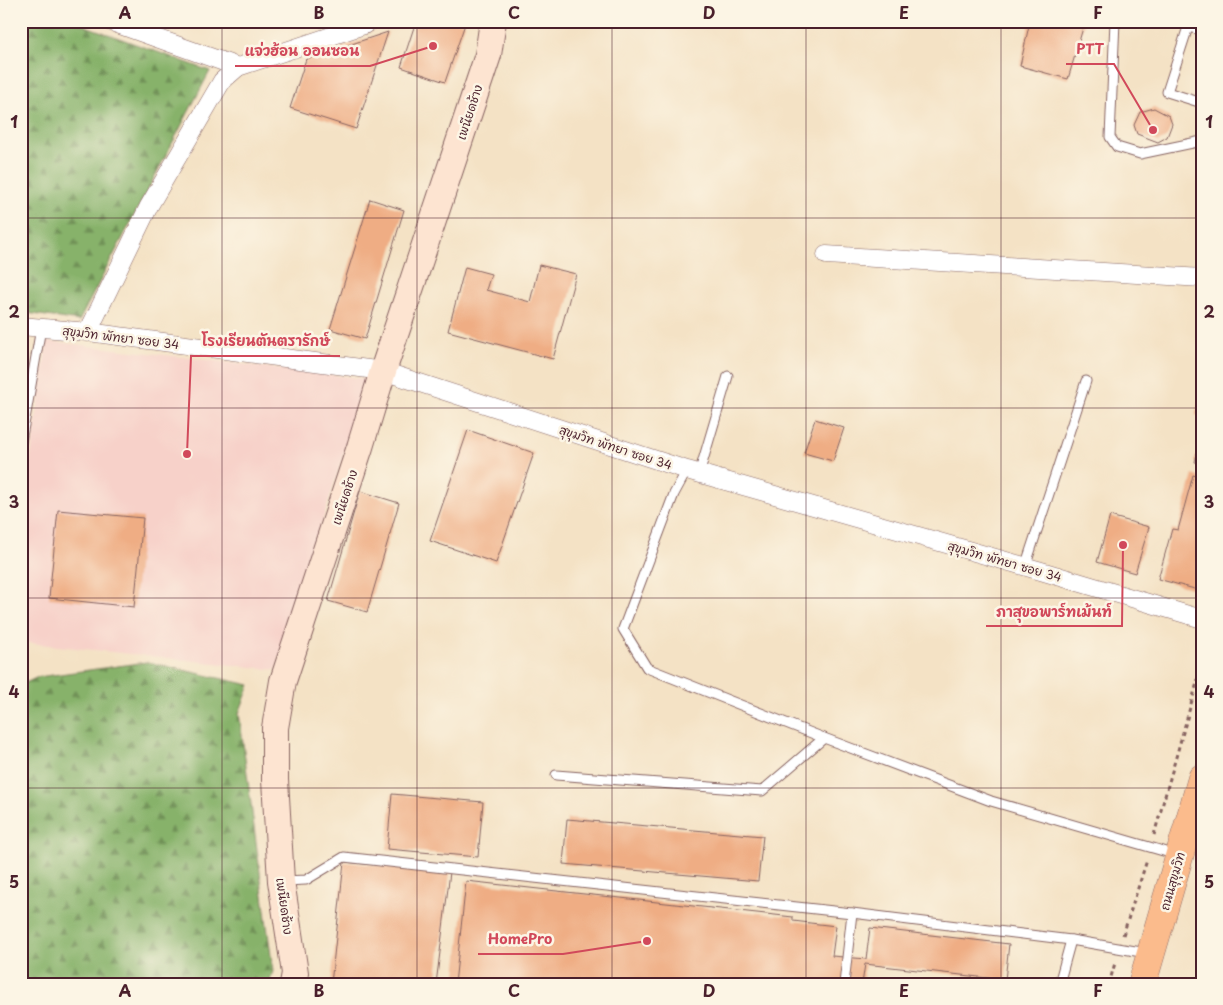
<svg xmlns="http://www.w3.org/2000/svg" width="1223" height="1005" font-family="'Playpen Sans','Playpen Sans Thai',sans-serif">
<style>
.built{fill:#f7d1c9}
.forest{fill:url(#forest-firs);stroke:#68684a}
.building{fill:#efad84}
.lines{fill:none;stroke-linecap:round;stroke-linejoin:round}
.lane-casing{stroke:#866361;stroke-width:11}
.street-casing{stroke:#866361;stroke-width:19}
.secondary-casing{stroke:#866361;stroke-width:28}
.highway-casing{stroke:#866361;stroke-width:29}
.path{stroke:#866361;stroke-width:3;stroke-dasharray:4 4;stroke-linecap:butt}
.lane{stroke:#fff;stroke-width:9}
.street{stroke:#fff;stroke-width:18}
.secondary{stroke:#fde4d1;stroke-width:26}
.highway{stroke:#fbbb8c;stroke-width:28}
.grid{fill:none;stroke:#4a1f2b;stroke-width:1;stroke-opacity:0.55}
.labels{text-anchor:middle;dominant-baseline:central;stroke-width:5;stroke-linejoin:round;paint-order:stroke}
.street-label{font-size:12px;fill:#4a1f2b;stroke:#fcf5e5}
.leader{fill:none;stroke:#d1495b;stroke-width:2}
.callout-dot{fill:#d1495b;stroke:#fcf5e5;stroke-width:2}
.callout-label{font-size:14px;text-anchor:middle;font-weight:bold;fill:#d1495b;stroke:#fcf5e5;stroke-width:5;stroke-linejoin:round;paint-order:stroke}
.neatline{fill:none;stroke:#4a1f2b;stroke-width:2}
.grid-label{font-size:16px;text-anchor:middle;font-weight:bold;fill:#4a1f2b}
</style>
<defs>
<pattern id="forest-firs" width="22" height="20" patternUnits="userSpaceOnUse" patternTransform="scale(1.25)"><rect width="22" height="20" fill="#87b26a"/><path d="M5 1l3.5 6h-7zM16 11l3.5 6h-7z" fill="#709057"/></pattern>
</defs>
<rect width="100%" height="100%" fill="#fcf5e5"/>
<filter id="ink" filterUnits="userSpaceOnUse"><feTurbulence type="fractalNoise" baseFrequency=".02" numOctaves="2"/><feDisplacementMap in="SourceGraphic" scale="10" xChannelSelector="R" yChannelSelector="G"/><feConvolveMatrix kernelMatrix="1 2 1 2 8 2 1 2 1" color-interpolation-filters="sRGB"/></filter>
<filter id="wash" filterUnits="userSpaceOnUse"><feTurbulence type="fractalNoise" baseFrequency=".0096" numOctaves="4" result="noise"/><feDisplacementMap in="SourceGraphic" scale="20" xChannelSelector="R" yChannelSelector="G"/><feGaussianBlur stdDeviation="1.12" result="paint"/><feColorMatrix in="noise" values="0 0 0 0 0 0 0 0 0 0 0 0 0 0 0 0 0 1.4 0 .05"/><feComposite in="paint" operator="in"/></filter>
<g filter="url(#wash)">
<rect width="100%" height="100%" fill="#f4e2c5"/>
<!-- built -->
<polygon class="built" points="47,341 367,379 276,670 21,642 21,528"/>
<!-- forest -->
<g class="forest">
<polygon points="21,21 72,21 210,71 79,321 21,312"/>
<polygon points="147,662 250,685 239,713 273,971 269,984 21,984 21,685 38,677"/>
</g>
<g id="blocks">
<!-- building -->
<g class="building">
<polygon points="416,21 455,21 465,24 445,82 401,67"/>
<polygon points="1030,21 1085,21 1068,79 1020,66"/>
<polygon points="388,32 356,129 290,108 306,59"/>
<polygon points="1154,108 1169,116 1172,124 1167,137 1158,142 1137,134 1134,125 1140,112"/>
<polygon points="370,199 404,210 365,339 330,329"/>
<polygon points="539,265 576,274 553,359 448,331 465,267 491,274 486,290 530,302"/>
<polygon points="1201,389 1202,389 1202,416 1196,415"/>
<polygon points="815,419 844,428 833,461 804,453"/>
<polygon points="468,430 534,453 496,563 430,541"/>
<polygon points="1201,435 1202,435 1202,464 1195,462"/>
<polygon points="1193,475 1202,478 1202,591 1158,579 1172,529 1178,530"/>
<polygon points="360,491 399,503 367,612 328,601"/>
<polygon points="58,510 143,518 134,607 49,598"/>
<polygon points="1110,516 1149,527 1135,573 1097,562"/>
<polygon points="392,794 483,802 478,857 387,849"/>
<polygon points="567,819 763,836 758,881 563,864"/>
<polygon points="344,862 450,872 436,984 331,984"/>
<polygon points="466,881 793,917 793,921 836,926 832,956 866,959 870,928 1009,944 1005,980 865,964 862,984 455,984"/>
</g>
</g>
</g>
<g filter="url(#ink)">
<use href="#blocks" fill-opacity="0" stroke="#866361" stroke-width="1"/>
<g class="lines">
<defs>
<g id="lane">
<polyline points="1115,21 1110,137 1117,147 1140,154 1202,141"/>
<polyline points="1202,30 1188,27 1167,92 1202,103"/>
<polyline points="21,442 41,328"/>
<polyline points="687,470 674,494 623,629 647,668 824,738 991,801 1177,855"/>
<polyline points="699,474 728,376"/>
<polyline points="1025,567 1086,381"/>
<polyline points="556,775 762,791 824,738"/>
<polyline points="284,881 306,880 344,857 852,913 1071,940 1147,953"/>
<polyline points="844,984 852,913"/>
<polyline points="1059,984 1071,940"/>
</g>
<g id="street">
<polyline points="109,21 238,67"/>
<polyline points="826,255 1202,278"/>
<polyline points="21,326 88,332 383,371 687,470 1041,571 1202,619"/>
<polyline points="88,332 149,206 222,81 238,67 364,25 370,21"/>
</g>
<polyline id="secondary" points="293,984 295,973 281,881 275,780 275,728 283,681 360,447 383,371 488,55 493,21"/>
<polyline id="highway" points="1142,984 1202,778"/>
</defs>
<!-- lane casing -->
<use href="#lane" class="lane-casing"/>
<!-- street casing -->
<use href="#street" class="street-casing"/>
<!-- secondary casing -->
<use href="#secondary" class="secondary-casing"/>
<!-- highway casing -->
<use href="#highway" class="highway-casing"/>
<!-- path -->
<g class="path">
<polyline points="1154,835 1202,665"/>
<polyline points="1123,935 1147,860"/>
<polyline points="1109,984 1115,963"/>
</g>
<!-- lane -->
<use href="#lane" class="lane"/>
<!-- street -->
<use href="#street" class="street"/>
<!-- secondary -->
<use href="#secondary" class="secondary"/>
<!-- highway -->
<use href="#highway" class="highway"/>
</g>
</g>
<!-- grid -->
<path class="grid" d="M222,21V984M417,21V984M612,21V984M806,21V984M1001,21V984M21,218H1202M21,408H1202M21,598H1202M21,788H1202"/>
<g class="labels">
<!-- street labels -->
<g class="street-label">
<text transform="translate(469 112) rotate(-72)">เพนียดช้าง</text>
<text transform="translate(121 337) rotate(7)">สุขุมวิท พัทยา ซอย 34</text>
<text transform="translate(616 447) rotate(18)">สุขุมวิท พัทยา ซอย 34</text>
<text transform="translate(344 497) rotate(-72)">เพนียดช้าง</text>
<text transform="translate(1005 561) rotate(16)">สุขุมวิท พัทยา ซอย 34</text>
<text transform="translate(1172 881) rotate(-74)">ถนนสุขุมวิท</text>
<text transform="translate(285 906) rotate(82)">เพนียดช้าง</text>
</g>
</g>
<!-- callouts -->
<path class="leader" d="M1153 130L1114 64H1066M433 46L370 66H235M187 454L191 356H340M1123 545L1122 626H986M647 941L563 954H478"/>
<g class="callout-dot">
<circle cx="1153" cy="130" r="5"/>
<circle cx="433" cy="46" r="5"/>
<circle cx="187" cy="454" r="5"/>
<circle cx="1123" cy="545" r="5"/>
<circle cx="647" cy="941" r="5"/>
</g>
<g class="callout-label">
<text x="1090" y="54">PTT</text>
<text x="302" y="56">แจ่วฮ้อน ออนซอน</text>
<text x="266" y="346">โรงเรียนตันตรารักษ์</text>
<text x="1054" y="617">ภาสุขอพาร์ทเม้นท์</text>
<text x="520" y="944">HomePro</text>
</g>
<!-- margin -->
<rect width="1223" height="1005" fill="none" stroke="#fcf5e5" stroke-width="55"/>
<rect x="28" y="28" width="1168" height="950" class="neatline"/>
<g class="grid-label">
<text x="125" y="19">A</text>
<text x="319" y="19">B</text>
<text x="514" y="19">C</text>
<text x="709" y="19">D</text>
<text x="904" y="19">E</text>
<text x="1098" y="19">F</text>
<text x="14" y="128">1</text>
<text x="1209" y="128">1</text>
<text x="14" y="318">2</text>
<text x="1209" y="318">2</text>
<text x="14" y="508">3</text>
<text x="1209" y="508">3</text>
<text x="14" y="698">4</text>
<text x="1209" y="698">4</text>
<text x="14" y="888">5</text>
<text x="1209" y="888">5</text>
<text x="125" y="997">A</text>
<text x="319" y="997">B</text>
<text x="514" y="997">C</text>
<text x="709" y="997">D</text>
<text x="904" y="997">E</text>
<text x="1098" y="997">F</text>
</g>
</svg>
